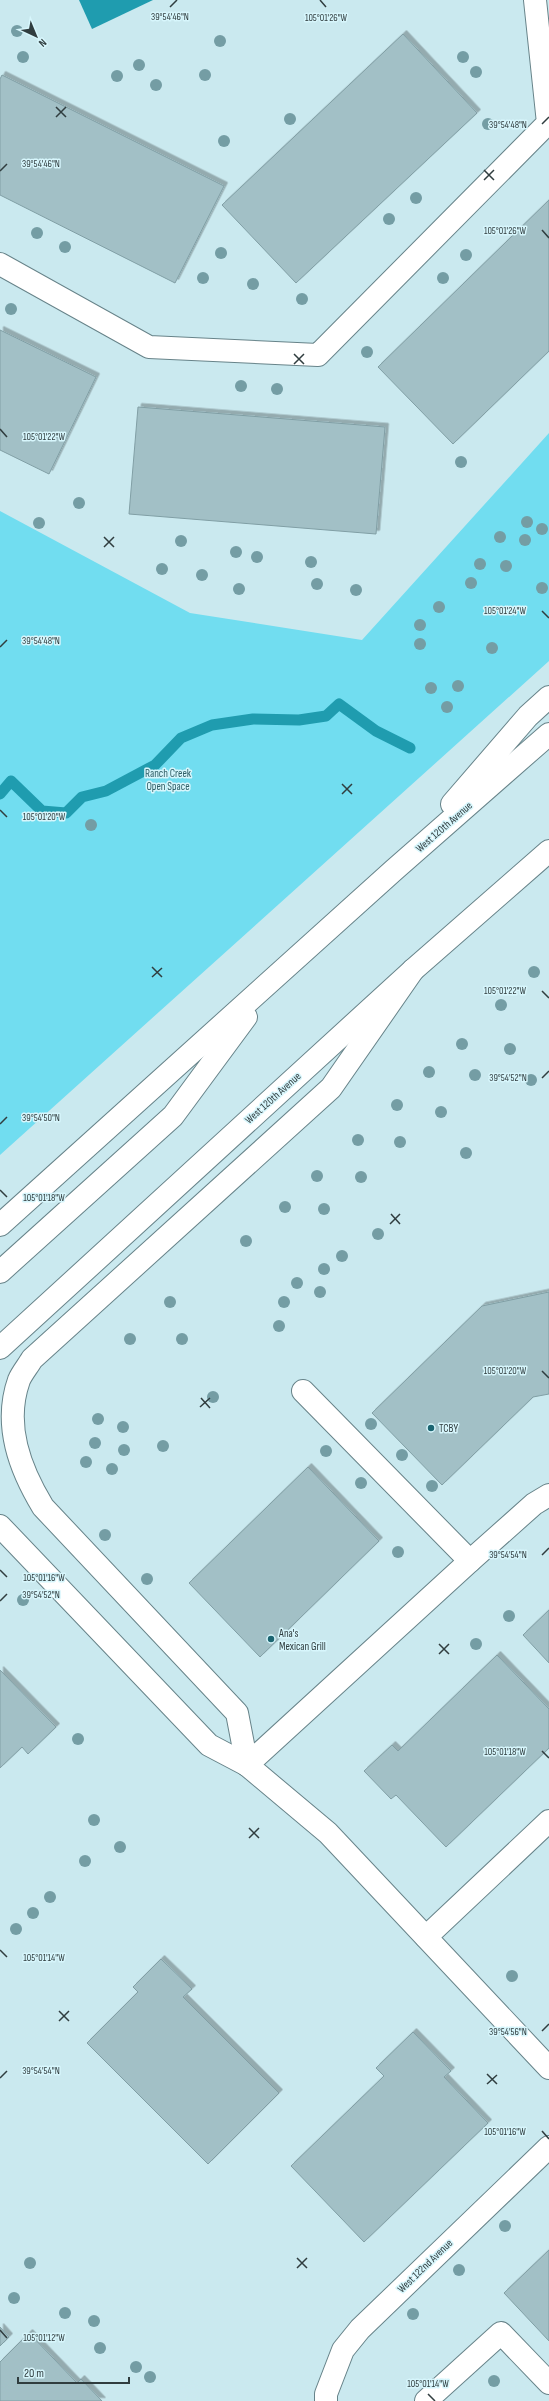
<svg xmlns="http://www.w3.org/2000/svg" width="549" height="2401" font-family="'Sofia Sans Condensed',sans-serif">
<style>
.green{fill:#71ddf0}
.water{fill:#1f9caf}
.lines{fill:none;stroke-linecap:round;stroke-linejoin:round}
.stream{stroke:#1f9caf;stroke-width:11}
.building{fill:#a2c0c6;stroke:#819fa5;filter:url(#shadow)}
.minor-casing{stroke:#678389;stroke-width:24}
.major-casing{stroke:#678389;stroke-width:24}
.minor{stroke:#fff;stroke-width:22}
.major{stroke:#fff;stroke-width:22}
.tree{fill:#749da4}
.ticks{fill:none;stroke:#303d3f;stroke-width:1.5}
.poi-dot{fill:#1b6571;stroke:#d7f6fc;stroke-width:1.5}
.labels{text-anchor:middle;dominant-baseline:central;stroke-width:3;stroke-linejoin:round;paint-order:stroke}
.park-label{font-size:11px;fill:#2e5e66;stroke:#d7f6fc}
.street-label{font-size:11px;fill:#303d3f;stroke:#d7f6fc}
.poi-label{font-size:11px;fill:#303d3f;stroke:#d7f6fc;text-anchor:start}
.ticks-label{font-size:10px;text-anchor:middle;fill:#303d3f;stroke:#d7f6fc;stroke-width:3;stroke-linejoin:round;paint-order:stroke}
</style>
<defs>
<filter id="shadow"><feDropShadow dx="3.5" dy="-3.5" stdDeviation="0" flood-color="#0004"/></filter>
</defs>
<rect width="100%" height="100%" fill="#cae9ef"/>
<!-- green -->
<polygon class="green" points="549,433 549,661 0,1155 0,511 190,613 362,640"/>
<!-- water -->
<polygon class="water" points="79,0 153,0 92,29"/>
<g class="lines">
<!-- stream -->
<polyline class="stream" points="0,794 11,781 42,811 66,813 82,797 106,791 155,765 181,738 212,725 253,719 299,720 326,716 339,704 376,731 410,748"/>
</g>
<!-- building -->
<g class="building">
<polygon points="403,34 477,113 296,283 222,205"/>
<polygon points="2,75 224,186 175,283 0,195 0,79"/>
<polygon points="549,200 549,351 453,444 378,367"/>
<polygon points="0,330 96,377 49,474 0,450"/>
<polygon points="138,407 385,427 376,534 129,514"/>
<polygon points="549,1292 549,1394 533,1397 442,1485 372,1413 482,1306"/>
<polygon points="308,1467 379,1541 260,1657 189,1583"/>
<polygon points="549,1610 549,1663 523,1635"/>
<polygon points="497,1655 549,1709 549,1748 446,1847 396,1795 391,1799 364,1771 392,1745 398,1751"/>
<polygon points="0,1670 56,1727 28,1754 22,1747 0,1768"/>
<polygon points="161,1959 192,1989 183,1997 279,2093 208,2164 87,2043 138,1992 133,1987"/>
<polygon points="413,2032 451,2071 444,2077 488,2123 364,2242 291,2166 384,2076 376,2068"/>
<polygon points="549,2250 549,2341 504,2293"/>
<polygon points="0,2327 9,2337 0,2346"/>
<polygon points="29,2333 77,2383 81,2379 102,2401 0,2401 0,2362"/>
</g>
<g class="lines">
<defs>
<g id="minor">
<polyline points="0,264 149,347 318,355 548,123 535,0"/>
<polyline points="303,1391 470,1561"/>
<polyline points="549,1495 534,1504 470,1561 247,1765 328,1833 549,2068"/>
<polyline points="426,1937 549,1821"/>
<polyline points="326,2401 326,2394 343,2350 360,2329 549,2147"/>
<polyline points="426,2401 501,2333 549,2383"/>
</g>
<g id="major">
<polyline points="452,804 528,716 549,697"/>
<polyline points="0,1225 394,870 549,734"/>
<polyline points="0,1272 173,1116 246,1017"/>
<polyline points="0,1348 413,970 549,851"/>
<polyline points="0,1526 209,1745 247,1765"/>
<path d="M247,1765L237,1713L43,1507C20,1469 3,1425 19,1380C22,1373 28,1366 32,1359L331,1088L413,970"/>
</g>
</defs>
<!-- minor casing -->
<use href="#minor" class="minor-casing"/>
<!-- major casing -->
<use href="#major" class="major-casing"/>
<!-- minor -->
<use href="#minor" class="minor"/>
<!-- major -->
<use href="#major" class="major"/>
</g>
<!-- trees -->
<g class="tree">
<circle cx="17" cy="31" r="6"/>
<circle cx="220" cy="41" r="6"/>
<circle cx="23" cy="57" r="6"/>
<circle cx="463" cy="57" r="6"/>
<circle cx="139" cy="65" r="6"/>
<circle cx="476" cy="72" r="6"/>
<circle cx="205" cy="75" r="6"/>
<circle cx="117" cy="76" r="6"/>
<circle cx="156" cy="85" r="6"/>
<circle cx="290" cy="119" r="6"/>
<circle cx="488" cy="124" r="6"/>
<circle cx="224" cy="141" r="6"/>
<circle cx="416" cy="198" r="6"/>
<circle cx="389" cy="219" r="6"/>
<circle cx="37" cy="233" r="6"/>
<circle cx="65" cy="247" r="6"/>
<circle cx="221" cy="253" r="6"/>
<circle cx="466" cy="255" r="6"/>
<circle cx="203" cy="278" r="6"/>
<circle cx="443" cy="278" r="6"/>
<circle cx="253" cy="284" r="6"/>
<circle cx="302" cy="299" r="6"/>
<circle cx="11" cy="309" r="6"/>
<circle cx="367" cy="352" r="6"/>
<circle cx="241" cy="386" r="6"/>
<circle cx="277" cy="389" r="6"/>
<circle cx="461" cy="462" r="6"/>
<circle cx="79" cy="503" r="6"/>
<circle cx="527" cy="522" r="6"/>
<circle cx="39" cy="523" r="6"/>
<circle cx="542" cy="529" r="6"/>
<circle cx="500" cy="537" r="6"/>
<circle cx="525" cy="540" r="6"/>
<circle cx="181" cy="541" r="6"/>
<circle cx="236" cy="552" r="6"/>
<circle cx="257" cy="557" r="6"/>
<circle cx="311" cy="562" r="6"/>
<circle cx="480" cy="564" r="6"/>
<circle cx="506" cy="566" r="6"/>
<circle cx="162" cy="569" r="6"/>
<circle cx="202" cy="575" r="6"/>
<circle cx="471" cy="583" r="6"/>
<circle cx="317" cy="584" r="6"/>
<circle cx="542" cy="588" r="6"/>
<circle cx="239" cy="589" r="6"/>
<circle cx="356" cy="590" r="6"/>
<circle cx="439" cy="607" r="6"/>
<circle cx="420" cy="625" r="6"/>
<circle cx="420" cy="644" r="6"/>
<circle cx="492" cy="648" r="6"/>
<circle cx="458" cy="686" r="6"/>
<circle cx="431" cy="688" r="6"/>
<circle cx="447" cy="707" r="6"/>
<circle cx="91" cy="825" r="6"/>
<circle cx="534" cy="972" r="6"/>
<circle cx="501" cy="1005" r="6"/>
<circle cx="462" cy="1044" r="6"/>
<circle cx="510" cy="1049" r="6"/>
<circle cx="429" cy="1072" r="6"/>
<circle cx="475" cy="1075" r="6"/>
<circle cx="531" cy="1080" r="6"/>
<circle cx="397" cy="1105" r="6"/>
<circle cx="441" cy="1112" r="6"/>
<circle cx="358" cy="1140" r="6"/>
<circle cx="400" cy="1142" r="6"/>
<circle cx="466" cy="1153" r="6"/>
<circle cx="317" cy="1176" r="6"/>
<circle cx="361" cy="1177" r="6"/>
<circle cx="285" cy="1207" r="6"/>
<circle cx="324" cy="1209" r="6"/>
<circle cx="378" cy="1234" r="6"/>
<circle cx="246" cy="1241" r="6"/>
<circle cx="342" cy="1256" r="6"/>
<circle cx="324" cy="1269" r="6"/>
<circle cx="297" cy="1283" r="6"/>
<circle cx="320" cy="1292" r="6"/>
<circle cx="170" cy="1302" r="6"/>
<circle cx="284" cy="1302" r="6"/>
<circle cx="279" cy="1326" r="6"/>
<circle cx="130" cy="1339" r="6"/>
<circle cx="182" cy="1339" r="6"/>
<circle cx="213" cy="1397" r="6"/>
<circle cx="98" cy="1419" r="6"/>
<circle cx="371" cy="1424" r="6"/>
<circle cx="123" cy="1427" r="6"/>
<circle cx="95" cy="1443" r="6"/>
<circle cx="163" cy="1446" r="6"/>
<circle cx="124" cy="1450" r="6"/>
<circle cx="326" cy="1451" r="6"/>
<circle cx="402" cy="1455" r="6"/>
<circle cx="86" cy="1462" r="6"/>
<circle cx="112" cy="1469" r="6"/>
<circle cx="361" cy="1483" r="6"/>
<circle cx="432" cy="1486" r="6"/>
<circle cx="105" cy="1535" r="6"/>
<circle cx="398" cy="1552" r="6"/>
<circle cx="147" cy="1579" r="6"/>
<circle cx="23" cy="1600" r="6"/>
<circle cx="509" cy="1616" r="6"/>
<circle cx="476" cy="1644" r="6"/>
<circle cx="78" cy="1739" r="6"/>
<circle cx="94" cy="1820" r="6"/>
<circle cx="120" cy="1847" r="6"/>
<circle cx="85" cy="1861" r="6"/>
<circle cx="50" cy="1897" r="6"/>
<circle cx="33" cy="1913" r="6"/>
<circle cx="16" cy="1929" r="6"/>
<circle cx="512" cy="1976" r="6"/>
<circle cx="505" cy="2226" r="6"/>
<circle cx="30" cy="2263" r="6"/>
<circle cx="459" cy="2270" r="6"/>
<circle cx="14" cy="2298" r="6"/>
<circle cx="65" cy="2313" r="6"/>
<circle cx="413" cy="2314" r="6"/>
<circle cx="94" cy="2321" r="6"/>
<circle cx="100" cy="2348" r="6"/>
<circle cx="136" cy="2367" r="6"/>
<circle cx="150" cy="2377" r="6"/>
<circle cx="494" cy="2381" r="6"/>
</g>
<!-- ticks -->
<path class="ticks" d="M320,0L326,7M170,7L177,0M56,107L66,117M56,117L66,107M542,124L549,117M484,170L494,180M0,171L7,164M484,180L494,170M542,230L549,238M294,354L304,364M294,364L304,354M0,429L7,437M104,537L114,547M104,547L114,537M542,611L549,618M0,647L7,640M342,784L352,794M342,794L352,784M0,810L7,817M152,967L162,977M152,977L162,968M542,991L549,998M542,1078L549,1071M0,1124L7,1117M0,1190L7,1197M391,1214L400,1224M390,1224L400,1214M542,1371L549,1378M201,1398L210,1408M200,1407L210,1398M542,1555L549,1548M0,1570L7,1577M0,1601L7,1594M439,1644L449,1654M439,1654L449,1644M542,1751L549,1758M249,1828L259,1838M249,1838L259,1828M0,1950L7,1957M59,2011L69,2021M59,2021L69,2011M542,2031L549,2024M487,2074L497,2084M0,2078L7,2071M487,2084L497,2075M542,2131L549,2139M297,2258L307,2268M297,2268L307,2258M0,2330L7,2338M428,2394L435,2401"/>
<!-- markers -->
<g class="poi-dot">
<circle cx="431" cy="1428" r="4"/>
<circle cx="271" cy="1639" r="4"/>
</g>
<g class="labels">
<!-- park labels -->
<g class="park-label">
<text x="168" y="773">Ranch Creek<tspan x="168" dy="13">Open Space</tspan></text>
</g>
<!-- street labels -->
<g class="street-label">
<text transform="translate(444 827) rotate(-41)">West 120th Avenue</text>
<text transform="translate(273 1098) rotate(-42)">West 120th Avenue</text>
<text transform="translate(425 2266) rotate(-44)">West 122nd Avenue</text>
</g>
<!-- poi labels -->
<g class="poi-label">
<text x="439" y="1428">TCBY</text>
<text x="279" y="1633">Ana's<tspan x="279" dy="13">Mexican Grill</tspan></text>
</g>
</g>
<g class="ticks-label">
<text x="170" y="20">39°54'46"N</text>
<text x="326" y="21">105°01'26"W</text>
<text x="508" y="128">39°54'48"N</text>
<text x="41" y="167">39°54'46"N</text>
<text x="505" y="234">105°01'26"W</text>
<text x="44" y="440">105°01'22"W</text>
<text x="505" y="614">105°01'24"W</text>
<text x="41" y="644">39°54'48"N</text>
<text x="44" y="820">105°01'20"W</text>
<text x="505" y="994">105°01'22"W</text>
<text x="508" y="1081">39°54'52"N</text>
<text x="41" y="1121">39°54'50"N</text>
<text x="44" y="1201">105°01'18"W</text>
<text x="505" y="1374">105°01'20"W</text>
<text x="508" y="1558">39°54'54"N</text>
<text x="44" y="1581">105°01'16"W</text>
<text x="41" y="1598">39°54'52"N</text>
<text x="505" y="1755">105°01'18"W</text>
<text x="44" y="1961">105°01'14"W</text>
<text x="508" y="2035">39°54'56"N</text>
<text x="41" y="2074">39°54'54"N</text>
<text x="505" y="2135">105°01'16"W</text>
<text x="44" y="2341">105°01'12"W</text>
<text x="428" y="2387">105°01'14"W</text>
</g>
<!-- north arrow -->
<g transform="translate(36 36) rotate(136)" stroke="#d7f6fc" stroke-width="3" paint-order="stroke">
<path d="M0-3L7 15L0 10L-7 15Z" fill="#303d3f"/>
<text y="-6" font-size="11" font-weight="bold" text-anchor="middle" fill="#303d3f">N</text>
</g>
<!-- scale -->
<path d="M18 2377v6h111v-6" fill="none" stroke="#303d3f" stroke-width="2"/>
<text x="24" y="2377" font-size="12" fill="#303d3f" stroke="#d7f6fc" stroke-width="3" paint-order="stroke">20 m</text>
</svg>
